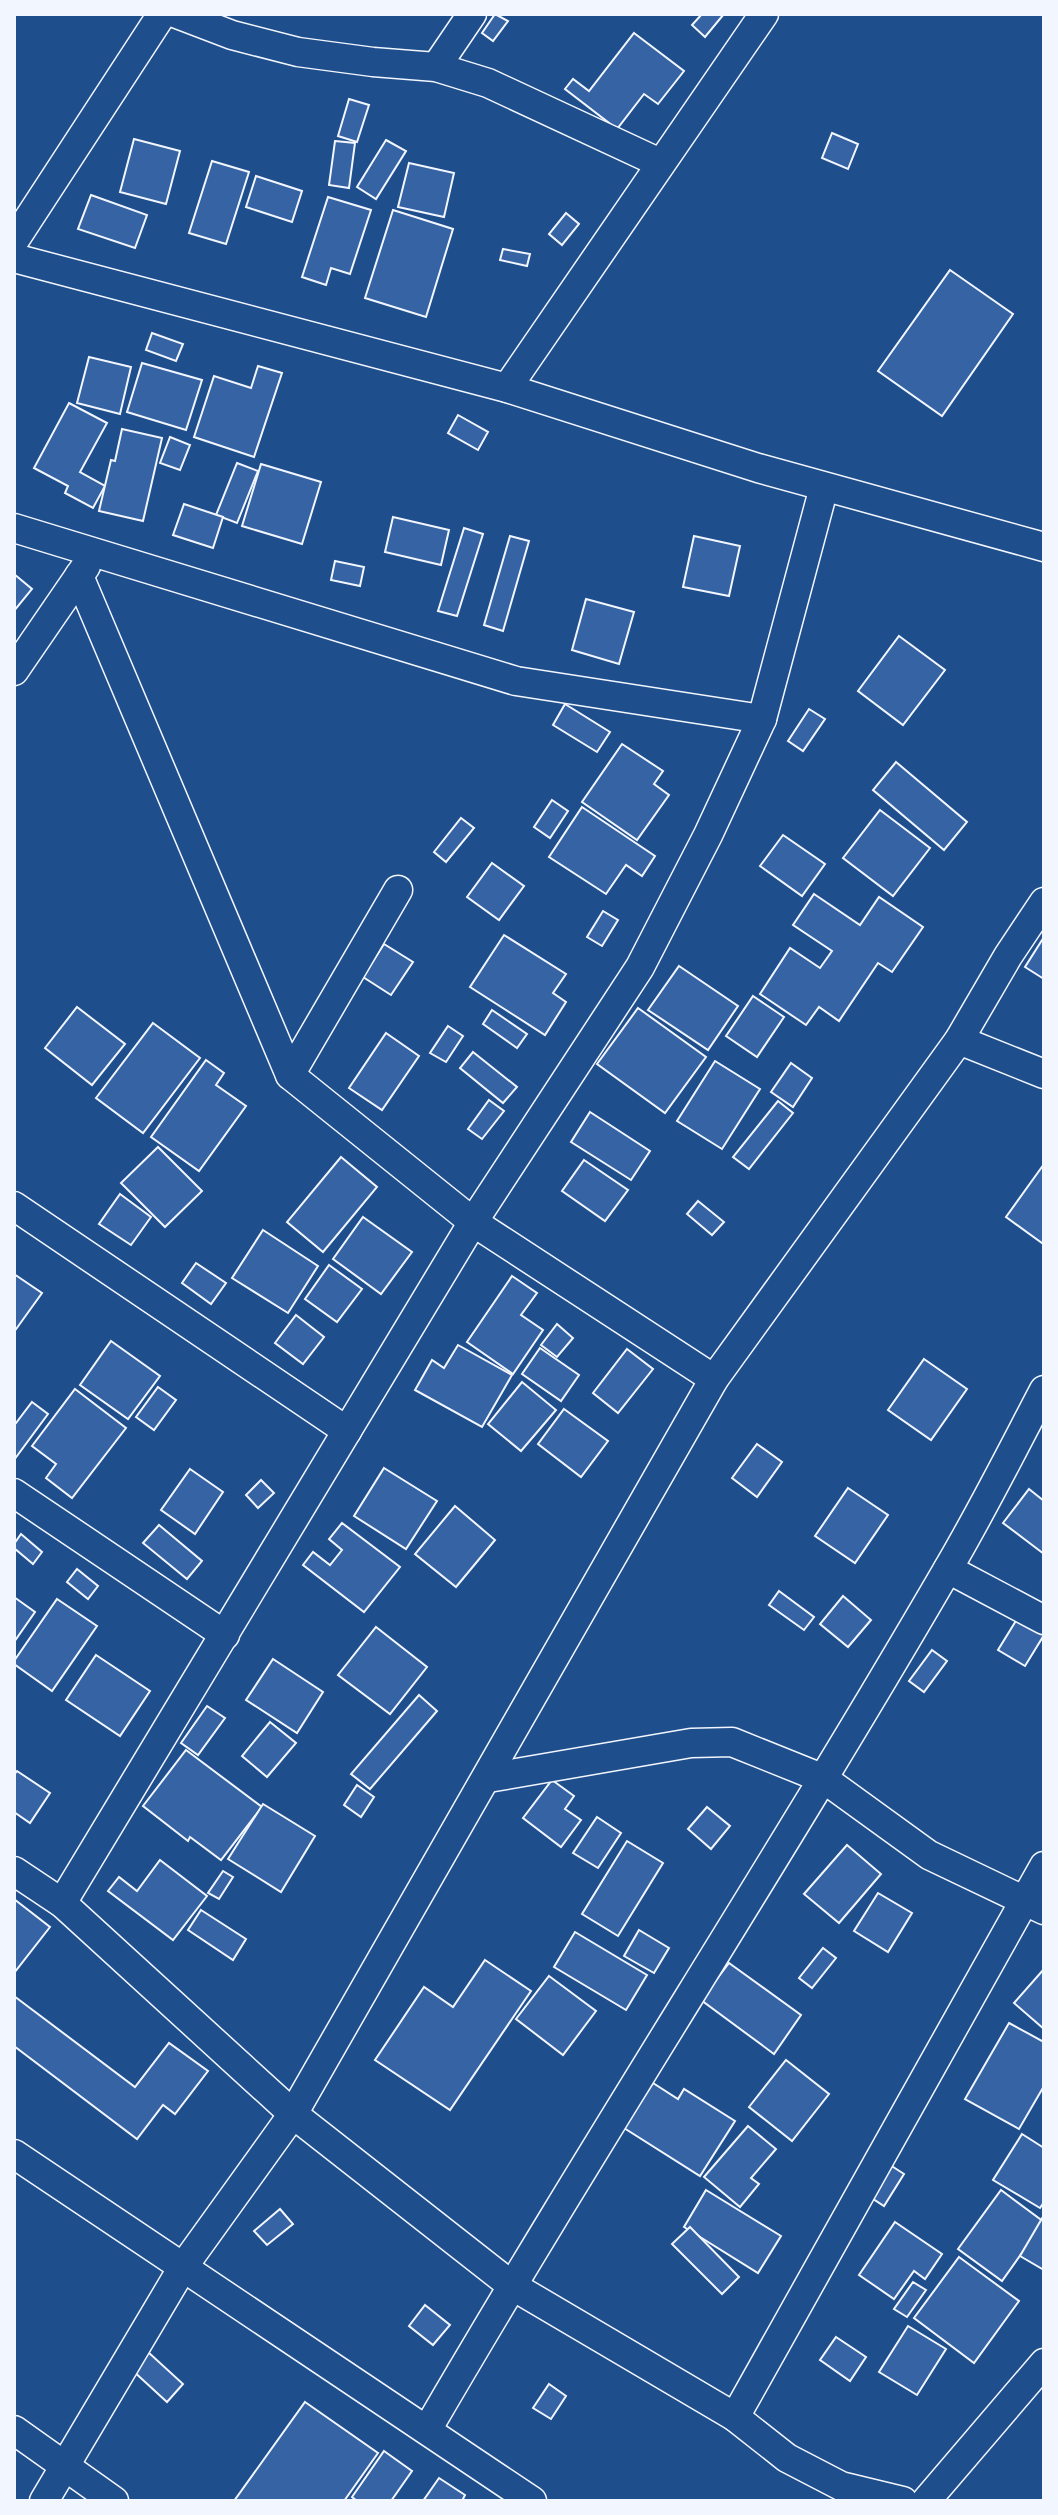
<svg xmlns="http://www.w3.org/2000/svg" width="1058" height="2515" font-family="Mulish,sans-serif">
<style>
.building{fill:#3563a3;stroke:#f2f6ff;stroke-width:2}
.lines{fill:none;stroke-linecap:round;stroke-linejoin:round}
.minor-casing{stroke:#f2f6ff;stroke-width:31}
.minor{stroke:#1f4e8c;stroke-width:28}
</style>
<rect width="100%" height="100%" fill="#1f4e8c"/>
<!-- building -->
<g class="building">
<polygon points="495,14 508,21 493,41 482,33"/>
<polygon points="702,14 724,14 705,37 692,25"/>
<polygon points="634,33 684,71 658,104 644,94 617,129 565,89 573,79 589,91"/>
<polygon points="349,99 369,105 357,142 338,136"/>
<polygon points="832,133 858,144 848,169 822,158"/>
<polygon points="134,139 180,151 166,204 120,192"/>
<polygon points="386,140 406,151 376,199 357,187"/>
<polygon points="335,141 355,143 349,188 329,185"/>
<polygon points="212,161 249,172 226,244 189,233"/>
<polygon points="409,163 454,173 444,217 398,207"/>
<polygon points="256,176 302,191 292,222 246,207"/>
<polygon points="91,195 147,215 135,248 78,229"/>
<polygon points="328,197 371,210 350,274 331,268 326,285 302,277"/>
<polygon points="393,210 453,229 426,317 365,298"/>
<polygon points="566,213 579,224 562,245 549,234"/>
<polygon points="503,249 530,254 527,266 500,260"/>
<polygon points="950,270 1013,314 942,416 878,371"/>
<polygon points="152,333 183,344 176,361 146,350"/>
<polygon points="89,357 131,367 120,414 77,403"/>
<polygon points="142,363 202,380 186,430 127,412"/>
<polygon points="258,366 282,373 254,457 194,437 214,376 251,388"/>
<polygon points="69,403 107,423 80,472 105,486 93,508 65,493 68,486 34,468"/>
<polygon points="458,415 488,432 478,450 448,433"/>
<polygon points="122,429 162,438 143,521 99,511 111,460 115,461"/>
<polygon points="170,437 190,445 180,470 160,463"/>
<polygon points="237,463 258,471 237,523 216,515"/>
<polygon points="261,464 321,482 302,544 242,526"/>
<polygon points="184,504 223,517 213,548 173,535"/>
<polygon points="393,517 449,530 441,565 385,552"/>
<polygon points="464,528 483,534 457,616 438,611"/>
<polygon points="510,536 529,541 503,631 484,625"/>
<polygon points="694,536 740,546 729,596 683,587"/>
<polygon points="335,561 364,567 360,586 331,580"/>
<polygon points="14,574 32,589 14,611"/>
<polygon points="586,599 634,612 619,664 572,650"/>
<polygon points="899,636 945,670 903,725 858,691"/>
<polygon points="565,704 610,732 597,752 553,725"/>
<polygon points="809,709 825,719 803,751 788,741"/>
<polygon points="622,744 663,771 654,784 669,795 637,840 582,802"/>
<polygon points="896,762 967,822 944,850 873,790"/>
<polygon points="552,800 568,811 550,838 534,827"/>
<polygon points="582,807 655,856 642,876 626,865 606,894 549,857"/>
<polygon points="880,810 930,848 893,896 843,858"/>
<polygon points="461,818 474,828 446,862 434,852"/>
<polygon points="783,835 825,864 802,896 760,866"/>
<polygon points="492,863 524,886 499,920 467,897"/>
<polygon points="814,894 860,925 879,897 923,927 892,972 878,963 839,1021 819,1007 806,1025 760,994 790,948 820,968 832,951 793,925"/>
<polygon points="603,911 618,920 602,946 587,937"/>
<polygon points="504,935 566,974 553,993 566,1002 545,1035 470,987"/>
<polygon points="1044,937 1044,979 1025,967"/>
<polygon points="384,944 413,962 391,995 363,977"/>
<polygon points="679,966 738,1006 708,1050 648,1010"/>
<polygon points="753,996 784,1017 757,1057 726,1036"/>
<polygon points="77,1007 125,1044 92,1085 45,1048"/>
<polygon points="638,1008 706,1057 665,1113 597,1064"/>
<polygon points="492,1010 527,1034 517,1048 483,1024"/>
<polygon points="153,1023 200,1058 143,1133 96,1098"/>
<polygon points="448,1026 463,1036 446,1062 430,1053"/>
<polygon points="386,1033 419,1056 382,1110 349,1088"/>
<polygon points="473,1052 517,1087 503,1103 460,1068"/>
<polygon points="206,1060 224,1073 216,1085 246,1106 199,1171 151,1137"/>
<polygon points="715,1061 760,1089 722,1149 677,1121"/>
<polygon points="791,1063 812,1078 793,1107 771,1092"/>
<polygon points="489,1100 504,1111 482,1139 468,1129"/>
<polygon points="778,1101 793,1113 749,1169 733,1157"/>
<polygon points="590,1112 650,1151 631,1180 571,1142"/>
<polygon points="158,1147 202,1191 165,1227 121,1183"/>
<polygon points="341,1157 377,1187 323,1252 287,1222"/>
<polygon points="584,1160 628,1190 605,1221 562,1191"/>
<polygon points="1044,1164 1044,1240 1042,1243 1006,1217"/>
<polygon points="120,1194 151,1217 131,1245 99,1224"/>
<polygon points="698,1201 724,1222 712,1235 687,1214"/>
<polygon points="363,1217 412,1252 381,1294 333,1259"/>
<polygon points="263,1230 318,1266 288,1313 232,1278"/>
<polygon points="196,1263 226,1283 211,1304 182,1283"/>
<polygon points="329,1265 362,1289 337,1322 305,1299"/>
<polygon points="14,1274 42,1293 14,1332"/>
<polygon points="512,1276 537,1293 521,1315 543,1330 513,1374 467,1342"/>
<polygon points="296,1315 324,1337 303,1364 275,1343"/>
<polygon points="557,1324 573,1338 557,1357 541,1345"/>
<polygon points="111,1341 160,1376 128,1419 80,1385"/>
<polygon points="458,1345 512,1375 482,1427 415,1390 432,1360 444,1368"/>
<polygon points="540,1348 579,1375 561,1401 522,1374"/>
<polygon points="627,1349 653,1369 618,1413 593,1393"/>
<polygon points="924,1359 967,1389 931,1440 888,1410"/>
<polygon points="522,1382 556,1410 521,1451 488,1424"/>
<polygon points="158,1387 176,1400 154,1430 136,1417"/>
<polygon points="75,1389 126,1428 72,1498 46,1478 56,1464 32,1446"/>
<polygon points="32,1402 48,1414 14,1460 14,1422 16,1423"/>
<polygon points="564,1409 608,1441 581,1477 538,1444"/>
<polygon points="757,1444 782,1462 757,1497 732,1478"/>
<polygon points="384,1468 437,1501 406,1549 354,1516"/>
<polygon points="190,1469 223,1492 195,1534 161,1510"/>
<polygon points="261,1480 274,1493 258,1508 246,1495"/>
<polygon points="848,1488 888,1515 855,1563 815,1536"/>
<polygon points="1029,1489 1044,1501 1044,1554 1003,1523"/>
<polygon points="455,1506 495,1540 456,1587 415,1554"/>
<polygon points="342,1523 400,1567 364,1612 303,1565 313,1552 330,1565 342,1550 329,1539"/>
<polygon points="159,1525 202,1561 187,1579 143,1543"/>
<polygon points="21,1534 42,1552 33,1564 14,1548 14,1544"/>
<polygon points="77,1569 98,1586 88,1599 67,1582"/>
<polygon points="779,1591 814,1617 804,1630 769,1605"/>
<polygon points="843,1596 871,1620 848,1647 820,1624"/>
<polygon points="14,1597 35,1612 14,1642"/>
<polygon points="57,1599 97,1626 52,1691 14,1664 14,1661"/>
<polygon points="1017,1619 1044,1635 1025,1666 998,1650"/>
<polygon points="376,1627 427,1667 390,1714 338,1675"/>
<polygon points="932,1650 947,1661 924,1692 909,1681"/>
<polygon points="96,1655 150,1691 120,1736 66,1700"/>
<polygon points="273,1659 323,1692 297,1733 246,1700"/>
<polygon points="419,1695 437,1711 370,1789 351,1774"/>
<polygon points="207,1706 225,1718 198,1755 181,1743"/>
<polygon points="270,1722 296,1743 267,1777 242,1756"/>
<polygon points="186,1750 262,1807 221,1860 190,1837 188,1841 143,1806"/>
<polygon points="17,1771 50,1793 30,1823 14,1812 14,1775"/>
<polygon points="552,1780 574,1796 565,1809 581,1820 561,1847 523,1818"/>
<polygon points="357,1785 374,1797 361,1817 344,1805"/>
<polygon points="263,1804 315,1836 281,1892 228,1859"/>
<polygon points="707,1807 730,1826 711,1849 688,1829"/>
<polygon points="597,1817 621,1833 598,1868 573,1853"/>
<polygon points="627,1841 663,1863 618,1936 582,1914"/>
<polygon points="847,1845 881,1874 839,1923 804,1894"/>
<polygon points="160,1860 207,1896 173,1940 108,1891 119,1877 137,1891"/>
<polygon points="223,1871 233,1877 219,1899 208,1893"/>
<polygon points="878,1893 912,1913 888,1952 854,1931"/>
<polygon points="14,1899 50,1927 14,1973"/>
<polygon points="201,1910 246,1939 233,1960 188,1930"/>
<polygon points="639,1930 669,1948 654,1973 624,1956"/>
<polygon points="575,1932 647,1975 626,2010 554,1967"/>
<polygon points="823,1948 836,1958 812,1988 799,1978"/>
<polygon points="485,1960 531,1991 450,2110 375,2060 424,1987 453,2007"/>
<polygon points="729,1963 801,2015 774,2054 701,2000"/>
<polygon points="1044,1969 1044,2029 1014,2003"/>
<polygon points="549,1976 596,2011 563,2055 516,2019"/>
<polygon points="14,1996 135,2087 169,2043 208,2071 175,2114 163,2105 137,2139 14,2046"/>
<polygon points="1009,2023 1044,2042 1044,2086 1019,2129 965,2099"/>
<polygon points="786,2060 829,2094 792,2141 749,2107"/>
<polygon points="653,2083 678,2099 684,2089 735,2121 700,2176 624,2128"/>
<polygon points="748,2126 776,2149 751,2178 759,2184 740,2207 704,2177"/>
<polygon points="1022,2134 1044,2148 1044,2202 1040,2208 993,2180"/>
<polygon points="887,2163 904,2174 884,2206 867,2195"/>
<polygon points="706,2190 781,2236 758,2273 684,2227"/>
<polygon points="1001,2190 1044,2222 1002,2281 958,2249"/>
<polygon points="280,2209 293,2224 267,2245 254,2231"/>
<polygon points="1044,2215 1044,2270 1020,2256"/>
<polygon points="895,2222 942,2254 925,2279 914,2271 894,2299 859,2275"/>
<polygon points="690,2227 739,2277 722,2294 672,2244"/>
<polygon points="959,2257 1019,2301 974,2363 914,2318"/>
<polygon points="913,2282 926,2290 907,2317 894,2309"/>
<polygon points="425,2305 450,2325 433,2345 409,2326"/>
<polygon points="908,2326 946,2349 917,2395 879,2372"/>
<polygon points="836,2337 866,2357 850,2381 820,2360"/>
<polygon points="136,2341 183,2384 167,2402 120,2359"/>
<polygon points="549,2384 566,2396 551,2419 533,2408"/>
<polygon points="305,2402 378,2453 344,2501 234,2501"/>
<polygon points="384,2451 412,2471 391,2501 357,2501 352,2497"/>
<polygon points="439,2478 465,2495 462,2501 423,2501"/>
</g>
<g class="lines">
<defs>
<g id="minor">
<polyline points="177,14 232,35 298,52 373,62 436,67 488,83 660,163"/>
<polyline points="436,67 472,14"/>
<polyline points="14,241 162,14"/>
<polyline points="14,258 507,388 758,468 1044,547"/>
<polyline points="507,388 764,14"/>
<polyline points="14,528 516,681 762,719"/>
<polyline points="79,576 290,1075 473,1222 714,1379"/>
<polyline points="14,671 86,566"/>
<polyline points="959,1040 1044,1074"/>
<polyline points="290,1075 398,890"/>
<polyline points="14,1206 347,1431"/>
<polyline points="14,1493 225,1635"/>
<polyline points="948,1569 1044,1620"/>
<polyline points="488,1778 691,1743 732,1742 824,1779 929,1855 1044,1910"/>
<polyline points="14,1871 62,1903 293,2114 511,2285 735,2417 787,2458 841,2486 903,2501"/>
<polyline points="62,1903 473,1222 640,967 708,835 762,719 824,487"/>
<polyline points="14,2154 532,2501"/>
<polyline points="735,2417 1044,1866"/>
<polyline points="14,2430 114,2501"/>
<path d="M427,2430C595,2141 778,1861 946,1572C981,1513 1012,1451 1044,1390"/>
<polyline points="44,2501 183,2267 293,2114 714,1379 959,1040 1008,956 1044,902"/>
<polyline points="926,2501 1044,2363"/>
</g>
</defs>
<!-- minor casing -->
<use href="#minor" class="minor-casing"/>
<!-- minor -->
<use href="#minor" class="minor"/>
</g>
<!-- border -->
<rect width="1058" height="2515" fill="none" stroke="#f2f6ff" stroke-width="32"/>
</svg>
